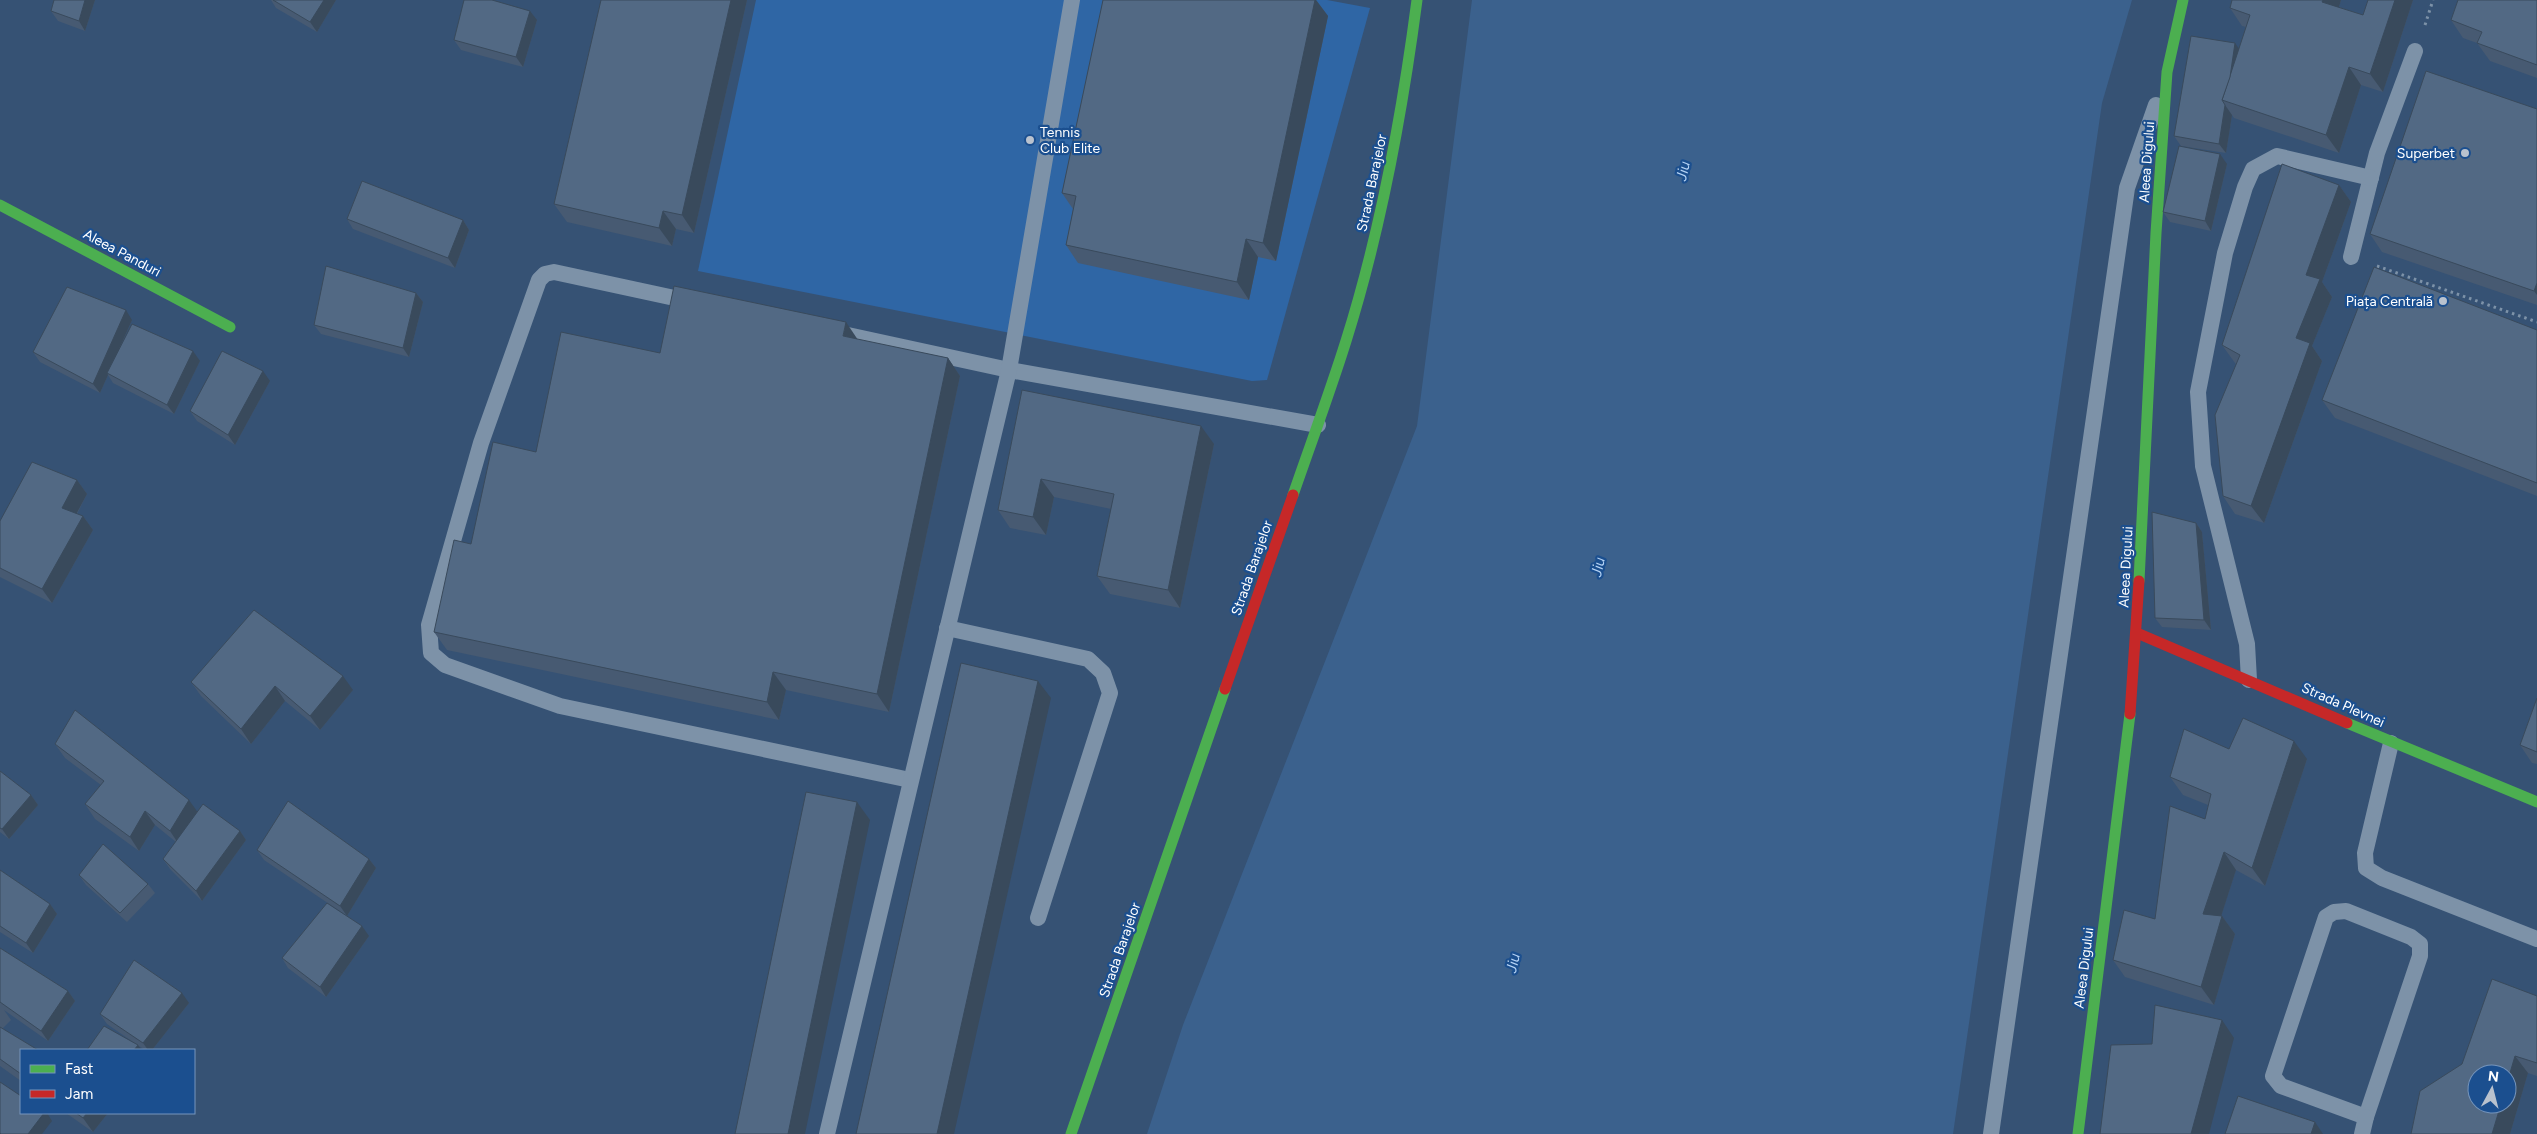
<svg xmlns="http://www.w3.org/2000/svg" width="2537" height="1134" font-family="Figtree,sans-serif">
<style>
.green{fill:#2f66a5}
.water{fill:#3b618d}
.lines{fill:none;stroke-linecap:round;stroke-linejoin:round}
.path{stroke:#7d92a8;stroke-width:3;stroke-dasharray:2.5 4;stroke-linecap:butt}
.lane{stroke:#7d92a8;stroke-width:16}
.fast{stroke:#4caf50;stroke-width:11}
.jam{stroke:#c62828;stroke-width:11}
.wall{fill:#475a72}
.shaded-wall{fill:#394a5c}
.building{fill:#526984;stroke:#394a5c}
.poi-dot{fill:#b9c2ce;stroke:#1b4f8f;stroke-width:2}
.labels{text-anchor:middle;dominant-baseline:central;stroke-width:4.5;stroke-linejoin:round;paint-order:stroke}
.poi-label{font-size:14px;fill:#fff;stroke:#1b4f8f;text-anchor:end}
.street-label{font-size:14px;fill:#fff;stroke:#1b4f8f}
.water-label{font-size:15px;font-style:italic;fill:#b5d3f5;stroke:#1b4f8f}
</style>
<rect width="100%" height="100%" fill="#365274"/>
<!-- green -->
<polygon class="green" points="756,0 1327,0 1370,8 1267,380 1252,381 698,271"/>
<!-- water -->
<polygon class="water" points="1472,0 2132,0 2102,103 1953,1134 1147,1134 1183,1025 1417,426"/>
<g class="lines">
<!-- path -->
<g class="path">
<polyline points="2425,25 2433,0"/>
<polyline points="2377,266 2537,322"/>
</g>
<!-- lane -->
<g class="lane">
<polyline points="2351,257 2377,153 2415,51"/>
<polyline points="693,302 554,272 545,274 539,280 481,443 429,625 431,653 445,665 560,706 910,780"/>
<polyline points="834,332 1009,370 1318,425"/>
<polyline points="947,628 1088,659 1103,673 1110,693 1038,918"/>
<polyline points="2249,680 2247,644 2203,466 2198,392 2225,253 2245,187 2253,169 2277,156 2371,178"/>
<polyline points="2391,743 2365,853 2366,868 2382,878 2537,939"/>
<polygon points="2346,911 2411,937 2420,944 2420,956 2366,1117 2281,1086 2273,1076 2326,917 2334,912"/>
<polyline points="827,1134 1009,370 1072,0"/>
<polyline points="1991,1134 2127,188 2156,105"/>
<polyline points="2362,1134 2366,1117"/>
</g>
<!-- fast -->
<g class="fast">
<polyline points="0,205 230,327"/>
<path d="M1293,495C1311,443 1330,392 1346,341C1381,230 1402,115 1417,0"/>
<polyline points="2139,581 2156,233 2167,72 2183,0"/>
<polyline points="2347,723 2537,802"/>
<polyline points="1071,1134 1225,689"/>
<polyline points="2078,1134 2130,714"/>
</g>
<!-- jam -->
<g class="jam">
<polyline points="2137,633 2347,723"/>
<polyline points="1225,689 1293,495"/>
<polyline points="2130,714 2139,581"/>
</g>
</g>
<!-- wall -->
<g class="wall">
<polygon points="54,0 95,0 85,31 58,21 51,11"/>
<polygon points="271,0 336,0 317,32 276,8"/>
<polygon points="601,0 747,0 694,233 676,229 672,246 567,222 554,204"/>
<polygon points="1103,0 1316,0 1328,16 1276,261 1258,257 1249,300 1078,263 1066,245 1073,209 1062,193"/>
<polygon points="2232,0 2341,0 2339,7 2363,15 2368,0 2413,0 2383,92 2361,85 2339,153 2234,118 2232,115 2226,153 2181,146 2174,136 2239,48 2246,27 2242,26 2230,8"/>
<polygon points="2537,0 2537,78 2490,61 2477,43 2463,38 2451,20"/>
<polygon points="537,20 523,67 461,50 454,40"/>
<polygon points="2537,109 2537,305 2382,252 2370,234"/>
<polygon points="2227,164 2211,231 2170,222 2163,212"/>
<polygon points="2339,185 2351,202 2322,282 2332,297 2312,346 2322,361 2264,523 2235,514 2223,496 2236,364 2235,363 2222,345"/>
<polygon points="347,219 463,220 469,230 455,268 353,229"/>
<polygon points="416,293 423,302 409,357 321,334 314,325"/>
<polygon points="132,320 122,343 200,361 174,414 113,383 108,375 100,393 40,362 33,352"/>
<polygon points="2537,330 2537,496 2335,418 2322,400"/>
<polygon points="858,340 948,358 960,376 889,712 786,690 779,720 447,650 434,632 471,544 536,452 660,353"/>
<polygon points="270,381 235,445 197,421 190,411"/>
<polygon points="1022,390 1214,444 1180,608 1110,594 1097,576 1111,509 1054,497 1046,535 1010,528 998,510"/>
<polygon points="77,480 87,494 77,514 83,516 93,530 52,603 0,577 0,521"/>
<polygon points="2196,523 2202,532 2211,630 2162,627 2155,618"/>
<polygon points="191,682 353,690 320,730 285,701 251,744 201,696"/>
<polygon points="2537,698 2537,764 2532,763 2520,745"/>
<polygon points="55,744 197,812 240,831 246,840 202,901 170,869 163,859 176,842 155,825 139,851 95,819 85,804 101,785 65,758"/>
<polygon points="2229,749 2307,759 2265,886 2236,870 2221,916 2222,916 2235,934 2214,1005 2125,977 2113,960 2155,919 2205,819 2208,805 2183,795 2170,777"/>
<polygon points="0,771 31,795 38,805 9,839 0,832"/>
<polygon points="257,850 369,859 376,868 347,916 264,860"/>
<polygon points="0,870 50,904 57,914 33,953 0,932"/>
<polygon points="79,875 148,884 155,893 127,922 86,885"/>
<polygon points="369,936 326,997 288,968 282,958"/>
<polygon points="0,948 68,991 75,1001 48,1041 4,1010 11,1020 3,1028 21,1050 21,1081 0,1066"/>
<polygon points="2537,996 2537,1076 2528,1073 2510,1134 2411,1134 2462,1064"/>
<polygon points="189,1003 152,1050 145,1050 139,1046 142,1050 87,1050 133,1042 107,1024 100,1014"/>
<polygon points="66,1113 108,1113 93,1132"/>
</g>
<!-- shaded-wall -->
<g class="shaded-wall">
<polygon points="85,0 95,0 85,31 79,21"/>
<polygon points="324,0 336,0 317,32 310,22"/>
<polygon points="731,0 747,0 694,233 682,215"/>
<polygon points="1315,0 1316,0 1328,16 1276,261 1263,243"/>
<polygon points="2323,0 2341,0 2335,20 2322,2"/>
<polygon points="2395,0 2413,0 2383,92 2370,74"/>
<polygon points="530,11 537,20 523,67 516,57"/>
<polygon points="2235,43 2242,53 2226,101"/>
<polygon points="2349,67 2361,85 2339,153 2326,135"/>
<polygon points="2225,105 2232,115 2226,153 2219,144"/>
<polygon points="2220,154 2227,164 2211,231 2205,221"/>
<polygon points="2339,185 2351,202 2322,282 2332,297 2312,346 2322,361 2264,523 2251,506 2296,338 2306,275"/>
<polygon points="663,211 676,229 672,246 659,228"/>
<polygon points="463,220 469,230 455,268 448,258"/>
<polygon points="1246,239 1258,257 1249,300 1237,282"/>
<polygon points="2537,283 2537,295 2534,291"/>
<polygon points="416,293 423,302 409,357 403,348"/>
<polygon points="126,310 132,320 108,374 107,373 108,375 100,393 93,384"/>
<polygon points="846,322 858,340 843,336"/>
<polygon points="193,351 200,361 174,414 167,405"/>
<polygon points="948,358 960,376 889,712 877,694"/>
<polygon points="263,371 270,381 235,445 228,435"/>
<polygon points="1201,426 1214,444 1180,608 1168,590"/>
<polygon points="1041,479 1054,497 1046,535 1033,517"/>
<polygon points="77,480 87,494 72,522 62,508"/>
<polygon points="83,516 93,530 52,603 42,589"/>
<polygon points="2196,523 2202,532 2211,630 2204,620"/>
<polygon points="773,672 786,690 779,720 767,702"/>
<polygon points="343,676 353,690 320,730 310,716"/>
<polygon points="1038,681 1051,698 954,1134 937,1134"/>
<polygon points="275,686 285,701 251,744 241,729"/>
<polygon points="2294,741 2307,759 2265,886 2252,868"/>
<polygon points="31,795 38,805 9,839 2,829"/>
<polygon points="189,800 199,814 180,846 170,831"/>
<polygon points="857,802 870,820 805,1134 788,1134"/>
<polygon points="145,811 155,825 139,851 130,837"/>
<polygon points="240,831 246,840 202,901 196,891"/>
<polygon points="2224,852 2236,870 2216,932 2203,914"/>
<polygon points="369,859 376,868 347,916 340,906"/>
<polygon points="50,904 57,914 33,953 26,943"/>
<polygon points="2222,916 2235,934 2214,1005 2201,987"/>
<polygon points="362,926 369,936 326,997 320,987"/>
<polygon points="68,991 75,1001 48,1041 41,1031"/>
<polygon points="182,993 189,1003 152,1050 148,1050 143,1043"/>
<polygon points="2222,1020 2234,1038 2209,1134 2191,1134"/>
<polygon points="138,1045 142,1050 134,1050"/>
<polygon points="2515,1056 2528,1073 2510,1134 2492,1134 2501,1104 2507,1104 2507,1083"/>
<polygon points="44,1113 47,1113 52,1121 42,1134 28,1134"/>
<polygon points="87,1113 108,1113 93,1132 83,1118"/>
<polygon points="2315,1122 2323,1134 2311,1134"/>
</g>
<!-- building -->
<g class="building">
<polygon points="54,0 85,0 79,21 51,11"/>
<polygon points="273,0 324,0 310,22"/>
<polygon points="464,0 492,0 530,11 516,57 454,40"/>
<polygon points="601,0 731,0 682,215 663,211 659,228 554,204"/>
<polygon points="1103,0 1315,0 1263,243 1246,239 1237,282 1066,245 1076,196 1062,193"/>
<polygon points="2232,0 2323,0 2322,2 2363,15 2368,0 2395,0 2370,74 2349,67 2326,135 2222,100 2250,15 2230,8"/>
<polygon points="2458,0 2537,0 2537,65 2477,43 2482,32 2451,20"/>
<polygon points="2191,36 2235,43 2230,77 2222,100 2225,105 2219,144 2174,136"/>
<polygon points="2426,71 2537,109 2537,283 2534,291 2370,234"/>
<polygon points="2179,146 2220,154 2205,221 2163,212"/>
<polygon points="2282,164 2339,185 2306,275 2320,279 2296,338 2310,343 2251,506 2223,496 2215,415 2240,355 2222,345"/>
<polygon points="362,181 463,220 448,258 347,219"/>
<polygon points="326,266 416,293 403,348 314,325"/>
<polygon points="2374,267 2537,330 2537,483 2322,400"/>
<polygon points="674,286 846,322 843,336 948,358 877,694 773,672 767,702 434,632 454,540 471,544 493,442 536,452 561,332 660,353"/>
<polygon points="67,287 126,310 93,384 33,352"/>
<polygon points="132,324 193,351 167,405 107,373"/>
<polygon points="222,351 263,371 228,435 190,411"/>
<polygon points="1022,390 1201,426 1168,590 1097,576 1114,494 1041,479 1033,517 998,510"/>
<polygon points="32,462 77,480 62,508 83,516 42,589 0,568 0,521"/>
<polygon points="2152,512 2196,523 2204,620 2155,618"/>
<polygon points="254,610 343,676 310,716 275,686 241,729 191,682"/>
<polygon points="961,663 1038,681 937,1134 856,1134"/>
<polygon points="2537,698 2537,752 2520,745"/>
<polygon points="75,710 189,800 170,831 145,811 130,837 85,804 104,781 55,744"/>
<polygon points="2243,718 2294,741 2252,868 2224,852 2203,914 2222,916 2201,987 2113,960 2124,910 2155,919 2170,806 2205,819 2211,794 2170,777 2184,729 2229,749"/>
<polygon points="0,771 31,795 2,829 0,828"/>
<polygon points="806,792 857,802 788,1134 735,1134"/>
<polygon points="288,801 369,859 340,906 257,850"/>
<polygon points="203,804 240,831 196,891 163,859"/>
<polygon points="103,844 148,884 120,913 79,875"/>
<polygon points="0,870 50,904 26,943 0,926"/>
<polygon points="327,903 362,926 320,987 282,958"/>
<polygon points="0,948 68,991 41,1031 0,1002"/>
<polygon points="134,960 182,993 143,1043 100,1014"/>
<polygon points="2492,979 2537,996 2537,1063 2515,1056 2507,1083 2507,1074 2477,1074 2477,1104 2501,1104 2492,1134 2411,1134 2420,1091 2462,1064"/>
<polygon points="2155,1005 2222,1020 2191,1134 2100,1134 2111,1045 2152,1044"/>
<polygon points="104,1026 138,1045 134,1050 87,1050"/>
<polygon points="0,1027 38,1050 21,1050 21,1074 0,1059"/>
<polygon points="0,1082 21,1096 21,1113 44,1113 28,1134 1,1134 0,1133"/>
<polygon points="2238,1096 2315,1122 2311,1134 2225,1134"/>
<polygon points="76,1113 87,1113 83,1118"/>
</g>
<!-- markers -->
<g class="poi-dot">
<circle cx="1030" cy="140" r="5"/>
<circle cx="2465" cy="153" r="5"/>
<circle cx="2443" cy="301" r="5"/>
</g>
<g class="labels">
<!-- poi labels -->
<g class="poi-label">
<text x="1040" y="132" text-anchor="start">Tennis<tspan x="1040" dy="16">Club Elite</tspan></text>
<text x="2455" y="153">Superbet</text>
<text x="2433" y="301">Piața Centrală</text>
</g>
<!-- street labels -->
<g class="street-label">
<text transform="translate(2147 162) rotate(-86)">Aleea Digului</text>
<text transform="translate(1372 183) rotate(-78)">Strada Barajelor</text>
<text transform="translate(122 253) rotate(28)">Aleea Panduri</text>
<text transform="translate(2126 567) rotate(-87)">Aleea Digului</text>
<text transform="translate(1252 568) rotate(-71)">Strada Barajelor</text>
<text transform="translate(2343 705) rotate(24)">Strada Plevnei</text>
<text transform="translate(1120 950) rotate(-71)">Strada Barajelor</text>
<text transform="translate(2084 968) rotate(-83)">Aleea Digului</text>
</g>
<!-- water labels -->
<g class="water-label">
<text transform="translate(1683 171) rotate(-78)">Jiu</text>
<text transform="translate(1598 567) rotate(-78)">Jiu</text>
<text transform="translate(1513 963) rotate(-78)">Jiu</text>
</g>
</g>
<!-- legend -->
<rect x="20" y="1049" width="175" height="65" fill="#1b4f8f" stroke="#7695bc"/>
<rect x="30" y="1065" width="25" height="8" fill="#4caf50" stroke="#7695bc"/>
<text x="65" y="1074" font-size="15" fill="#ffffff">Fast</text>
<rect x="30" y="1090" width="25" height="8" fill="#c62828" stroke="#7695bc"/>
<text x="65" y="1099" font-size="15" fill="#ffffff">Jam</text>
<!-- north arrow -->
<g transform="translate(2492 1089) rotate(7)"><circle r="24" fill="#1b4f8f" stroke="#7695bc"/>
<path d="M0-4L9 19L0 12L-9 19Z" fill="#b9c2ce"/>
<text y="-8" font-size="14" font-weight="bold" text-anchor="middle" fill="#ffffff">N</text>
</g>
</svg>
